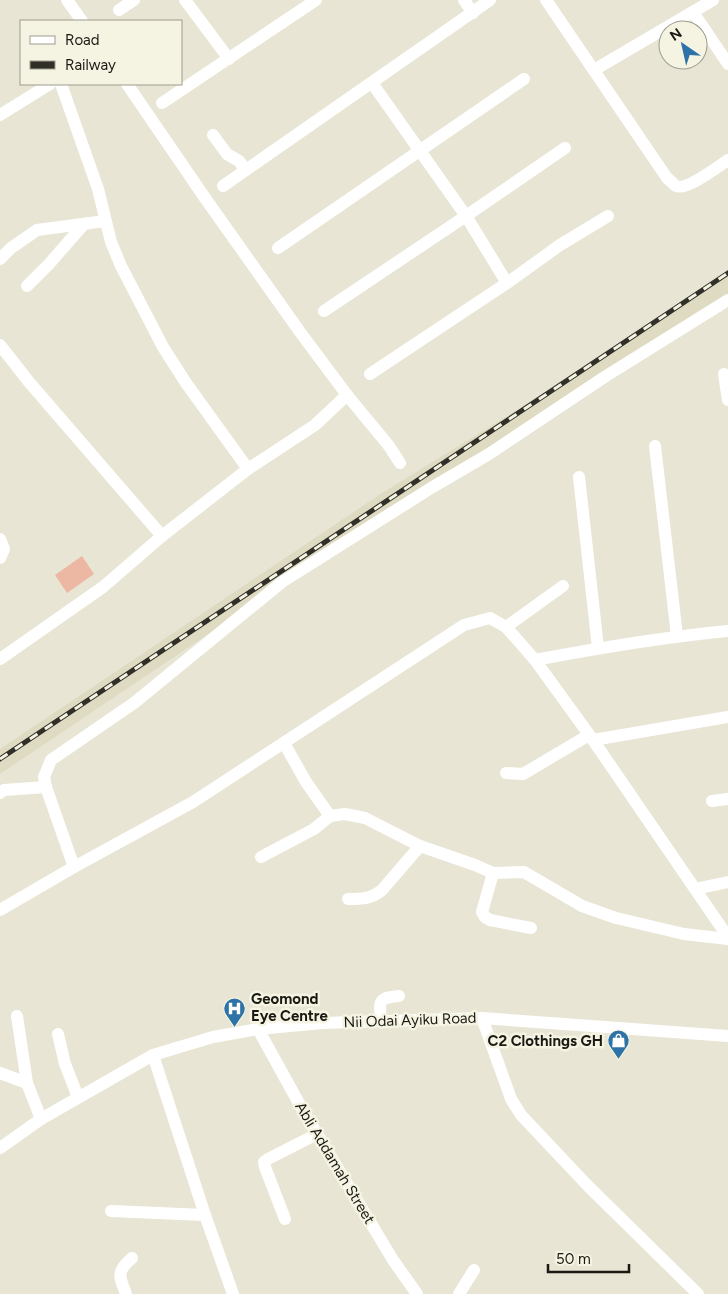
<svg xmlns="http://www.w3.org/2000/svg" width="728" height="1294" font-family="Figtree,sans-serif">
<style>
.built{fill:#dfdbc2}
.green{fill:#ecb8a4}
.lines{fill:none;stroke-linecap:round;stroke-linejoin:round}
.minor{stroke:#fff;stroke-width:12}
.rail-casing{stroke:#302f28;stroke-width:5}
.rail{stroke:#f5f3e1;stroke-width:3;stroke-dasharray:9;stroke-linecap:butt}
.labels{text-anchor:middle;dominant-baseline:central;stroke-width:5;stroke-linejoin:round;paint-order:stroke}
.poi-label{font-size:15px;font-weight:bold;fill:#1a1913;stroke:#f5f3e1;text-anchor:start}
.street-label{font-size:15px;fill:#1a1913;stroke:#f5f3e1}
</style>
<rect width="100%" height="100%" fill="#e8e5d4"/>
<!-- built -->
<polygon class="built" points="728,276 728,300 387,514 0,774 0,749 382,493 637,336"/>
<!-- green -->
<polygon class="green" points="82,556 94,574 67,593 55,575"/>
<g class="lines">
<!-- minor -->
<g class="minor">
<polyline points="67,0 82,21"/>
<polyline points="185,0 229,59"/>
<polyline points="464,0 473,13"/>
<path d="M546,0L667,178C670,180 673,184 676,186C686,191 719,166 728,160"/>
<polyline points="119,10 134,0"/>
<polyline points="693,12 728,64"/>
<polyline points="594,70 713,0"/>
<polyline points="372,83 466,216 507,283"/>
<polyline points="61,84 98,189 111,242 121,266 163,347 186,383 248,469"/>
<polyline points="127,84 205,198 300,332 347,395 389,446 400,463"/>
<polyline points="162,103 316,0"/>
<polyline points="0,115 50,84"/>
<polyline points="213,135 227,154 239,161 246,170"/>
<polyline points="223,186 490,0"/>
<polyline points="278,248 524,79"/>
<polyline points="0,259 11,248 37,230 105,221"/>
<polyline points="27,286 49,264 84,224"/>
<polyline points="324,311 466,216 565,148"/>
<polyline points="0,345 29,382 162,536"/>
<polyline points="370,374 507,283 560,245 608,216"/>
<polyline points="724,374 728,400"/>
<polyline points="655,446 677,636"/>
<polyline points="579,477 598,648"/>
<polyline points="0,539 4,549 0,558"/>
<polyline points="506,627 563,586"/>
<polyline points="0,659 103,587 162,536 248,469 315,425 347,395"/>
<path d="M535,660C599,648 663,637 728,631"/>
<polyline points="593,740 728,717"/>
<polyline points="284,743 306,782 330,816"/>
<polyline points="506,773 523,774 589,735"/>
<polyline points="0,793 4,790 46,787"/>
<polyline points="712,801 728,799"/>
<polyline points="261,857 314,829 330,816 345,814 365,818 420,846 475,865 493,873 524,872 582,906 616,918 684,934 728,939"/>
<polyline points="74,867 46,787 44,777 51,760 134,703 282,582 431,488 489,454 606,376 728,300"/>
<polyline points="493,873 482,912 485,917 490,920 531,928"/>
<polyline points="695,889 728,882"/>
<path d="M348,899C362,899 371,899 382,890L420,846"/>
<polyline points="0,910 74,867 193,802 464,625 490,618 506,627 535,660 593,740 728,937"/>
<polyline points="17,1016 27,1083 41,1119"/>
<polyline points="482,1018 511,1099 521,1115 588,1186 698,1294"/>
<path d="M381,1021C379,1001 378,998 399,996"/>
<polyline points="258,1029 301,1107 393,1260 417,1294"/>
<polyline points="58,1034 65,1064 78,1097"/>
<polyline points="153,1055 205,1215 233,1294"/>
<polyline points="0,1073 27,1083"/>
<polyline points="0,1148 41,1119 153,1055 213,1037 258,1029 322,1023 482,1018 728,1036"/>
<polyline points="111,1211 205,1215"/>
<polyline points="285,1219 265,1167 264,1162 268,1159 317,1134"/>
<path d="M126,1294C119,1275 116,1272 132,1258"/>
<polyline points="459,1294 474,1270"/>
</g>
<defs>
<polyline id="rail" points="0,759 728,273"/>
</defs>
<!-- rail casing -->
<use href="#rail" class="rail-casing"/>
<!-- rail -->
<use href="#rail" class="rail"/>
</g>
<!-- icons -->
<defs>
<symbol id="hospital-pin" viewBox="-11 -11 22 30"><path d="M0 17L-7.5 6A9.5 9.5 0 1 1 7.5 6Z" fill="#2d73a8" stroke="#f5f3e1"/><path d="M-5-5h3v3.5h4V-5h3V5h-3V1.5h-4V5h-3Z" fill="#fff"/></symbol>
<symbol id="shop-pin" viewBox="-11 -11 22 30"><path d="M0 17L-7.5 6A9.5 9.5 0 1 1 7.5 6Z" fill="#2d73a8" stroke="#f5f3e1"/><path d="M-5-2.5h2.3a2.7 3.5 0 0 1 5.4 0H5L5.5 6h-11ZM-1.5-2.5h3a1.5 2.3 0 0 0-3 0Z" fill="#fff"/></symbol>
</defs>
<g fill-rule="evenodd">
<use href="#hospital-pin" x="222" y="996" width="25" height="34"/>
<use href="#shop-pin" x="606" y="1028" width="25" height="34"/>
</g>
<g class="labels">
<!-- poi labels -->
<g class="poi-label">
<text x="251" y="999">Geomond<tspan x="251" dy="17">Eye Centre</tspan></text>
<text x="603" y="1041" text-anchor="end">C2 Clothings GH</text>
</g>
<!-- street labels -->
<g class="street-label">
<text transform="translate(410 1020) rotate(-2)">Nii Odai Ayiku Road</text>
<text transform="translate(335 1163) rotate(59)">Abli Addamah Street</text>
</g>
</g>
<!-- legend -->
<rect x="20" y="20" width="162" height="65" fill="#f5f3e1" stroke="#9d9c8f"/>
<rect x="30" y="36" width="25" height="8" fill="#ffffff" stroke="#9d9c8f"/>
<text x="65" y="45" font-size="15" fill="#1a1913">Road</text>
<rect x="30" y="61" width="25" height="8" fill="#302f28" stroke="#9d9c8f"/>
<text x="65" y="70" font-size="15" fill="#1a1913">Railway</text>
<!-- north arrow -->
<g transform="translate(683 45) rotate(326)"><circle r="24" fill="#f5f3e1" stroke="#9d9c8f"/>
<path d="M0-4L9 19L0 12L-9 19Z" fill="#2d73a8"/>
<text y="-8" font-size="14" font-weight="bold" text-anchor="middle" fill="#1a1913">N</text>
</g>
<!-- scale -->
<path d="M548 1264v8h81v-8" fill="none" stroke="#1a1913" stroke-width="2.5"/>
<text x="556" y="1264" font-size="15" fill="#1a1913" stroke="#f5f3e1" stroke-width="4" paint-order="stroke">50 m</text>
</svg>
